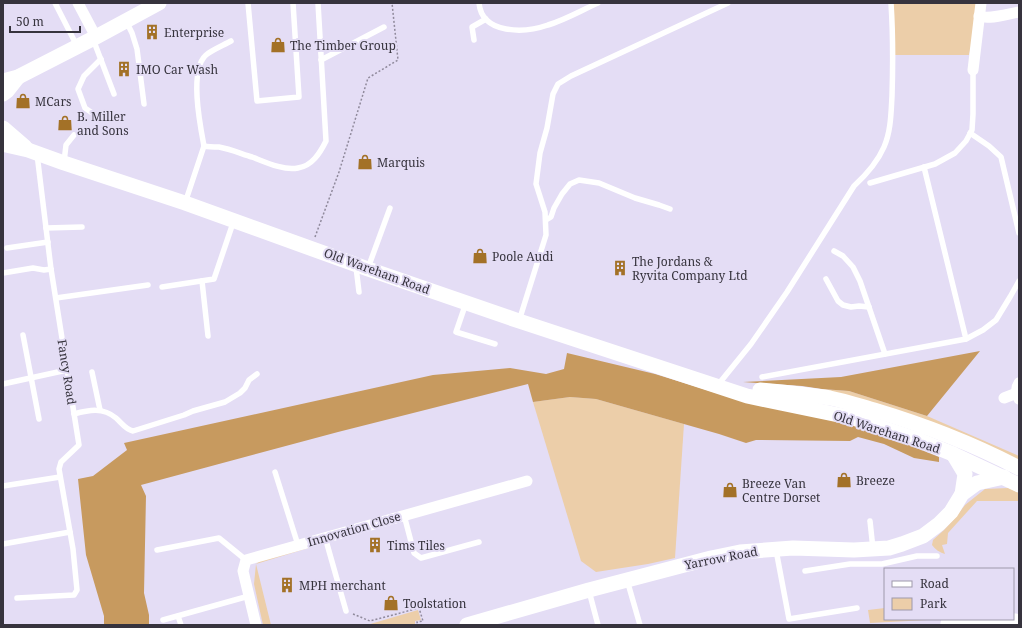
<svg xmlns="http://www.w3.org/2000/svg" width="1022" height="628" font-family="'Noto Serif',serif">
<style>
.green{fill:#eccea9}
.forest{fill:#c79a5f}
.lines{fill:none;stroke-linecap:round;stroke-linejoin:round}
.path{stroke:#908a9c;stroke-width:1.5;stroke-dasharray:2 2;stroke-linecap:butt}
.lane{stroke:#fff;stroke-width:5.5}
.street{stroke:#fff;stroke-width:11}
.secondary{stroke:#fff;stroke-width:15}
.highway{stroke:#fff;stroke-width:20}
.labels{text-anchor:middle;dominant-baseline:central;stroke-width:4;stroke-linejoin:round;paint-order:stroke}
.poi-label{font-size:12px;fill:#36333d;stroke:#e4ddf5;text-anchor:start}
.street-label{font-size:12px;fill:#36333d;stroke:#e4ddf5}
</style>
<rect width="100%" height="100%" fill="#e4ddf5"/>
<!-- green -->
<g class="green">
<polygon points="891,3 981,3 979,16 969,55 893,55"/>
<polygon points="822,389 849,391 927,416 1019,456 1019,462"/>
<polygon points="570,397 596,399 684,424 675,558 648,564 596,572 581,561 533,402"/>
<path d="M1009,488L1019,493V501H977L948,533L947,544L942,545L945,554C939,552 936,550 932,545L933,540L944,530L955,518L965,505L985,489Z"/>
<polygon points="315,546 256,564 271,625 263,625 254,584 256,564 261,560"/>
<polygon points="885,608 885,619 947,619 870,623 868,610"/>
<polygon points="418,610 421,620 415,621 415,624 367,625"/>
</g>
<!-- forest -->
<g class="forest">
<polygon points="980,351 927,416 849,391 822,389 802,386 743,382 841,377"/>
<polygon points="567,353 655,374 739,400 850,424 886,436 939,457 939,462 914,458 884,444 858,437 850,441 756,440 746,443 719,434 596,399 570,397 533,402 528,384 338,432 141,485 146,496 144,593 149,615 149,625 104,625 104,616 86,555 78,479 93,476 127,450 124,443 433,375 510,368 546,374 564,369"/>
</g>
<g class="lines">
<!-- path -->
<g class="path">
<polyline points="315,237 339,172 368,78 398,60 392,3"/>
<polyline points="353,614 370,621 419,608 423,621 417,622 418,625"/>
</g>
<!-- lane -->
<g class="lane">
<polyline points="55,3 77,46"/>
<polyline points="248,3 257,101 299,97 293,3"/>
<path d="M479,3C482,35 525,33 548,25C565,20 582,10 598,3"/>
<polyline points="126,21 132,33 137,49 144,104"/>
<polyline points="93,39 114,94"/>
<polyline points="474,40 472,27 486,19"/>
<polyline points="101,59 84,76 78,89 85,108 101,119"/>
<polyline points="321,60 384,27"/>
<polyline points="970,133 989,146 1001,157 1019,233"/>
<path d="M204,146C200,125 189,70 206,55C212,50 224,45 231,41"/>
<polyline points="64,162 66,145 74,135"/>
<polyline points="870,183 935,164 955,153 966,141 972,130 973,114 973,70"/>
<path d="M185,203L204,146C209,147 214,147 219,147C230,149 242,154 252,157C265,162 284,171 298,168C312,166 320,153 326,141L318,3"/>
<polyline points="546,220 551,217 554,208 562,194 570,184 579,180 599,183 635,198 659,205 670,209"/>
<polyline points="46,228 82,227"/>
<polyline points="7,248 48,242"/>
<polyline points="834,251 843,256 853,267 860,281 885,354"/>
<polyline points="356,267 359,292"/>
<polyline points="368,268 390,208"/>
<polyline points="3,273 33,268 44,270 51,269"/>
<polyline points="826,279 838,301 843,305 851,307 859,306 869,307"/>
<polyline points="202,281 208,336"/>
<polyline points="162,287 214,279 234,220"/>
<polyline points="56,298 148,285"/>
<polyline points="466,303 456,332 495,344"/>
<polyline points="519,321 546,235 545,212 536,184 540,153 547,128 553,94 558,84 571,76 728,3"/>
<polyline points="23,335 39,419"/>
<polyline points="966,339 983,330 996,320 1010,297 1019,281"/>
<polyline points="92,372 100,410"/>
<polyline points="762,377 966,339 924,167"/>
<polyline points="3,384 67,370"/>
<path d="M717,386L751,344L787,292L854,186C866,175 877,163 884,147C891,131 891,113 892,96C893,65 893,34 891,3"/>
<path d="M74,414C89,410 103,407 116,418C122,423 125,429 133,431L184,415L193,411L225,402L240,393L245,388L249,380L257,374"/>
<polyline points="275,472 298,545"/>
<polyline points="3,486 60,477"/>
<polyline points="404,515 414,553 421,558 479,542"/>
<polyline points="870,521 873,549"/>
<polyline points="325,537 346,611"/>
<polyline points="3,544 70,532"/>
<polyline points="157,550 219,538 246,560"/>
<polyline points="776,550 789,619 857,608"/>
<polyline points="805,571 850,564 882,564 917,556 937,556"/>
<polyline points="627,580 640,625"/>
<polyline points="589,591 598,625"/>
<polyline points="17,598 74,595 77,590 73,549 59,469 61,462 79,445 51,269 37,154"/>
<polyline points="178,616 181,625"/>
<polyline points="163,620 249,596"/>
</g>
<!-- street -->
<g class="street">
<polyline points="78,3 96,37"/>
<path d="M979,16C988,20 1008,14 1019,12"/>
<polyline points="973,70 981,3"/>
<path d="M1019,383C1015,389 1017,393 1019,399"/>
<polyline points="1004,398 1017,393"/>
<polyline points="256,625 243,571 246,560 527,481"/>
</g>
<!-- secondary -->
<g class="secondary">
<polyline points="3,81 18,77 96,37 159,3"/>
<polyline points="3,94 7,91 18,77"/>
<polyline points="3,128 25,147"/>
<polyline points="3,143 6,145 28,150 64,163 185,203 368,269 519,321 747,396 853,418 916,439 953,454 1019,485"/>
<path d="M760,390C783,392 807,394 830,398C845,401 860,406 874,410C924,425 973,444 1019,468"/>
<polyline points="953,454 965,474 962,494"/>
<polyline points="467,625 589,590 711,558 740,552 793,548 854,550 889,548 902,544 923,536 939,524 951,512 962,494 977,483 1004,477"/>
</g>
<!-- highway -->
<polyline class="highway" points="950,625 999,622 1019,624"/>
</g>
<!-- icons -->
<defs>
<symbol id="building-bare" viewBox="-9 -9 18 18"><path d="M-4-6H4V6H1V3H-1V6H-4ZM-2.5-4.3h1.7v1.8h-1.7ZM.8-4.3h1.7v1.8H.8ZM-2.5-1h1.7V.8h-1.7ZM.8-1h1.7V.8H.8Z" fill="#a37127" stroke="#e4ddf5" stroke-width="2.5" paint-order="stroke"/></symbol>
<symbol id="shop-bare" viewBox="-9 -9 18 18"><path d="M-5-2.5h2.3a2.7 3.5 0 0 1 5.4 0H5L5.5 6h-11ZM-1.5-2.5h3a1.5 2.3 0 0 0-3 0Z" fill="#a37127" stroke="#e4ddf5" stroke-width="2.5" paint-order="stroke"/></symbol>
</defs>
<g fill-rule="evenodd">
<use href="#building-bare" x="141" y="21" width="22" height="22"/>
<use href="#shop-bare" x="267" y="34" width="22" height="22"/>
<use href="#building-bare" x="113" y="58" width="22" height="22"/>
<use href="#shop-bare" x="12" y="90" width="22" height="22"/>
<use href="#shop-bare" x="54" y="112" width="22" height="22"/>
<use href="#shop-bare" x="354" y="151" width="22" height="22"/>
<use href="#shop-bare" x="469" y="245" width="22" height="22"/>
<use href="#building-bare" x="609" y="257" width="22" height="22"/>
<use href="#shop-bare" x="833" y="469" width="22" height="22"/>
<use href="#shop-bare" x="719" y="479" width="22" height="22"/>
<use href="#building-bare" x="364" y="534" width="22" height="22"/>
<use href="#building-bare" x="276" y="574" width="22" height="22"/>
<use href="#shop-bare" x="380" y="592" width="22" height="22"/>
</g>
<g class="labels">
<!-- poi labels -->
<g class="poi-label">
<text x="164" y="32">Enterprise</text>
<text x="290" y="45">The Timber Group</text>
<text x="136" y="69">IMO Car Wash</text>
<text x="35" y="101">MCars</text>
<text x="77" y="116">B. Miller<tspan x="77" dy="14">and Sons</tspan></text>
<text x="377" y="162">Marquis</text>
<text x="492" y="256">Poole Audi</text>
<text x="632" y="261">The Jordans &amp;<tspan x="632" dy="14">Ryvita Company Ltd</tspan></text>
<text x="856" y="480">Breeze</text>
<text x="742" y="483">Breeze Van<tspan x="742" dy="14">Centre Dorset</tspan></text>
<text x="387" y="545">Tims Tiles</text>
<text x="299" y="585">MPH merchant</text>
<text x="403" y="603">Toolstation</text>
</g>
<!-- street labels -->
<g class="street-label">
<text transform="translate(377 271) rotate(20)">Old Wareham Road</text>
<text transform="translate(67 372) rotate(81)">Fancy Road</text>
<text transform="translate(887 432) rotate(18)">Old Wareham Road</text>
<text transform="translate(354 529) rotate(-16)">Innovation Close</text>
<text transform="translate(721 558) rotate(-11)">Yarrow Road</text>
</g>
</g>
<!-- border -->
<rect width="1022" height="628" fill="none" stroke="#36333d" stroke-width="8"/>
<!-- legend -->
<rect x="884" y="568" width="130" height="52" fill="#e4ddf5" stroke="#9e99ab"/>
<rect x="892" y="581" width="20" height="6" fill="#ffffff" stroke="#9e99ab"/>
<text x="920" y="588" font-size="12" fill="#36333d">Road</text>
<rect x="892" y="598" width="20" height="12" fill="#eccea9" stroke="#9e99ab"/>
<text x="920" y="608" font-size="12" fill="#36333d">Park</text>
<!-- scale -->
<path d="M10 26v6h70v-6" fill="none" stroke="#36333d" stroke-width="2"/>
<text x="16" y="26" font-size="12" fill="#36333d" stroke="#e4ddf5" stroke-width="3" paint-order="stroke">50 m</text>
</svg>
